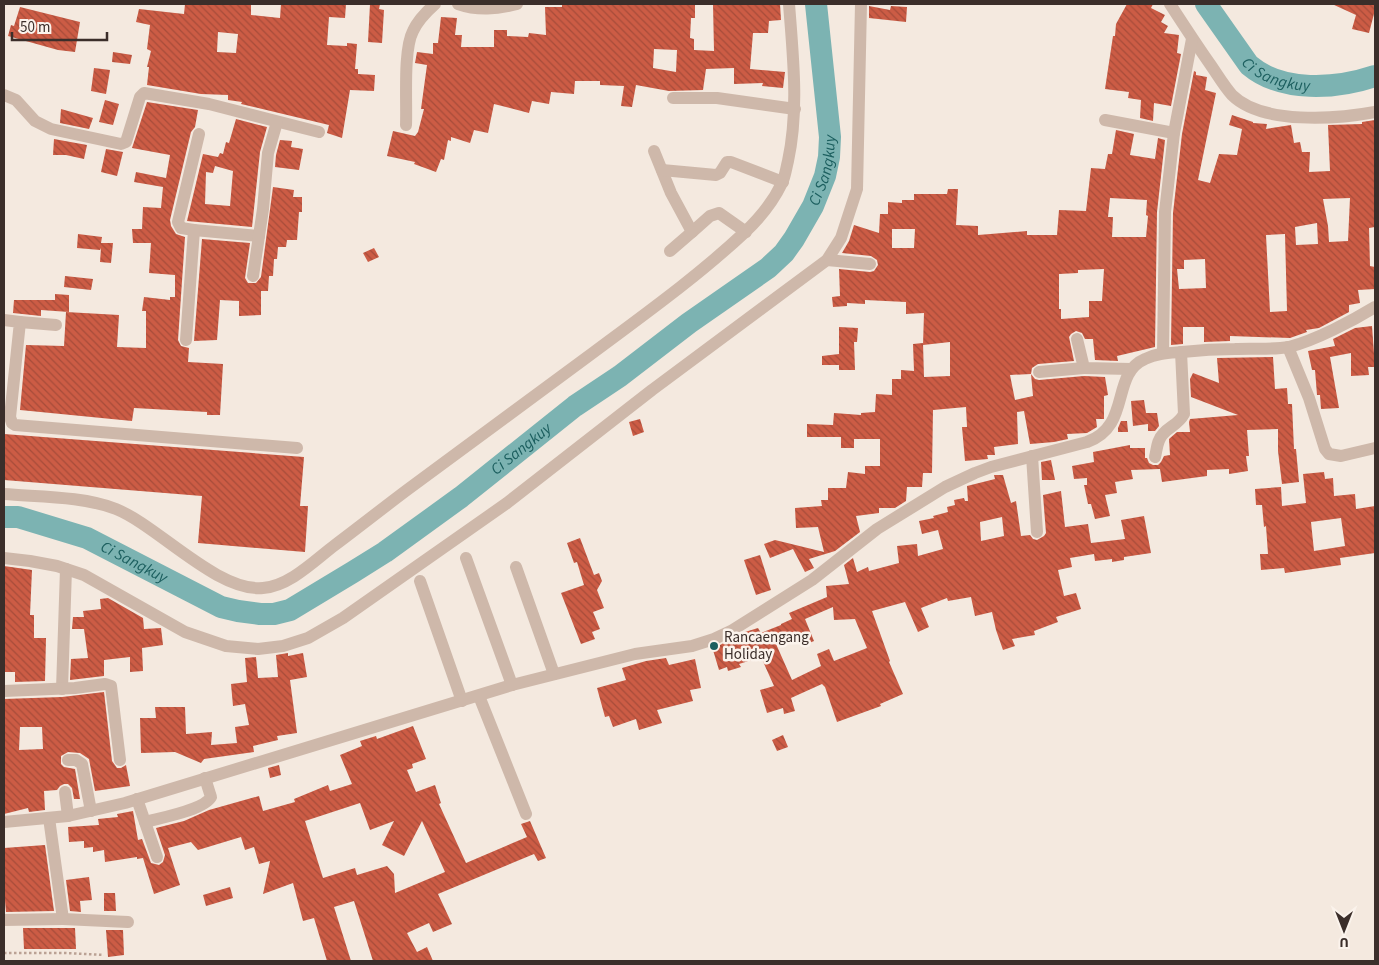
<svg xmlns="http://www.w3.org/2000/svg" width="1379" height="965" font-family="'Source Sans 3',sans-serif">
<style>
.lines{fill:none;stroke-linecap:round;stroke-linejoin:round}
.river{stroke:#7cb3b2;stroke-width:22}
.building{fill:url(#building-back-hatch);fill-rule:evenodd}
.path{stroke:#baa194;stroke-width:2.5;stroke-dasharray:2.5 2.5;stroke-linecap:butt}
.minor{stroke:#ceb8aa;stroke-width:12}
.poi-dot{fill:#1c5f5f;stroke:#fbf3ec;stroke-width:2}
.labels{text-anchor:middle;dominant-baseline:central;stroke-width:5;stroke-linejoin:round;paint-order:stroke}
.poi-label{font-size:15px;fill:#3b2e2a;stroke:#fbf3ec;text-anchor:start}
.water-label{font-size:16px;font-style:italic;fill:#1c5f5f;stroke:#fbf3ec}
</style>
<defs>
<pattern id="building-back-hatch" width="6" height="6" patternUnits="userSpaceOnUse" patternTransform="scale(1.25)"><rect width="6" height="6" fill="#cc5c45"/><path d="M-1 5l2 2M0 0l6 6M5-1l2 2" fill="none" stroke="#a74c3a"/></pattern>
</defs>
<rect width="100%" height="100%" fill="#f4e9df"/>
<g class="lines">
<!-- river -->
<g class="river">
<path id="s1" d="M1206,4L1249,65C1282,93 1336,89 1375,76"/>
<path id="s2" d="M4,517H18L87,538L221,607L238,611L260,614H274L290,610L353,572L385,552L461,497L575,406L620,376L689,323L768,268L784,253L794,239L813,206L825,176L829,157L830,137L816,4"/>
</g>
</g>
<!-- building -->
<g class="building">
<path d="M185,4H251V15L280,18L281,4H346L345,18L329,17L327,45L347,46V43L357,44L355,69H358V74L375,75L374,91L350,90L342,138L327,133L329,125L241,104L242,102L228,100V95L201,94L147,85L149,67H147L151,51L147,49L150,25L136,22L139,9L184,14ZM218,32L238,34L236,53L217,52Z"/>
<polygon points="370,4 380,4 379,9 384,10 382,43 368,42"/>
<path d="M562,4H695V18H691L690,38L694,39V50L714,51L713,4H780L781,20L769,21L768,33H753L750,69L785,72L783,88L762,86L763,83L734,84V68L706,69L703,90L669,91L636,85L632,107L621,106L624,86L600,85V81H575L574,94L551,92L549,104L532,101L529,113L494,104L488,133L474,130L470,143L451,137V141L448,140L444,160L441,159L436,172L414,164L415,162L387,156L393,131L415,136L418,132L424,109H421L427,65L415,63L417,52L433,54V43H438L441,17L457,18L455,35H462L461,47H494V30H507V36L528,37L529,33L546,35L545,7H562ZM654,49L677,50L676,72L653,68Z"/>
<polygon points="1127,4 1153,4 1151,8 1165,15 1161,22 1168,26 1164,33 1179,35 1177,53 1181,54 1171,106 1154,103 1153,121 1140,118 1141,100 1128,98 1129,92 1105,89 1113,36 1115,36 1116,24"/>
<polygon points="1332,4 1375,4 1375,10 1369,33 1352,29 1356,15"/>
<polygon points="869,6 890,10 891,6 907,7 906,22 869,18"/>
<polygon points="20,7 80,22 75,52 58,50 8,36 11,25 14,26"/>
<polygon points="113,52 132,55 130,64 112,62"/>
<polygon points="94,68 110,70 106,94 91,91"/>
<path d="M1194,71L1196,72V75L1207,77L1205,90L1216,93L1198,180L1210,183L1219,154L1237,155L1242,129L1229,125L1232,115L1253,122V123L1267,124L1266,129L1291,125L1294,143L1300,142L1302,152H1310L1309,172L1330,171L1328,125L1362,124V122L1375,120V227L1369,228L1370,266L1375,267V289L1358,290L1360,303L1349,305V312L1319,328L1306,330L1307,332L1290,338L1230,336V341L1204,342V327H1183V344L1171,345L1173,213L1182,134ZM1350,198L1348,241L1329,242L1328,226L1323,199ZM1317,223L1318,244L1296,245L1295,227ZM1285,234L1287,311L1270,312L1266,235ZM1205,259L1206,288L1179,289L1177,269H1184V260Z"/>
<polygon points="105,100 119,104 113,125 99,122"/>
<polygon points="147,102 198,110 195,127 191,132 170,220 171,226 176,234 185,237 178,340 181,346 189,348 188,362 223,364 220,415 207,415 207,412 134,408 132,421 20,410 26,345 64,346 66,312 119,315 117,347 146,348 146,311 142,311 144,297 170,300 170,297 175,297 175,275 149,273 151,243 133,243 132,229 142,229 143,207 161,208 163,187 134,182 136,172 166,178 170,155 132,148"/>
<polygon points="61,109 93,118 89,129 60,123"/>
<path d="M236,119L267,127L260,152L252,227L187,221L203,154L218,157L220,153L223,154L226,142L229,143ZM215,166L233,171L230,206L205,204L206,172L213,173Z"/>
<path d="M1116,130L1134,134L1130,155L1155,159L1158,138L1165,140L1157,212L1155,347L1117,356L1118,361L1095,360L1093,339H1085L1082,333L1076,331L1071,334L1069,337L1074,361L1038,364L1032,368L1031,374L1010,375L1015,400L1033,396L1031,374L1035,379L1039,380L1084,376L1105,377L1108,395L1104,396V419H1096L1097,427L1087,433L1067,434L1068,439L1054,442L1030,444L1024,411L1017,412L1018,444L994,447L995,455H987L988,459L965,461L962,427H967L966,407L933,410L932,473H923L922,487H907L906,501L895,508H879V513L856,516L860,532L835,551L809,559L814,568L805,572L793,549L770,558L764,544L775,540L824,552L818,527L796,528L795,508L822,506L821,500H828V488H846L848,472L865,474V466H880V439H854V448H841V437H807V424L833,425L834,413L861,415V413L875,412L876,394L892,395V379H901V370L914,371L913,344L923,343L924,377L950,376V342L923,345L924,313L906,314V302L865,300V304L847,303V306L833,307L832,297L840,296L839,269L870,272L874,271L878,265L877,260L871,256L842,253L849,241L854,225L879,233L880,214H888V202L902,203V200H914V194H947L948,189H958L956,225L978,226V235L1027,231V235H1057L1059,210L1086,211L1091,168L1105,169L1108,154H1112ZM1110,198L1147,200L1146,215L1148,216L1146,237H1112L1113,217H1108ZM892,229H915L914,248H892ZM1104,269L1102,301H1089V317L1061,319V309H1059V274L1078,273V270Z"/>
<polygon points="54,139 87,145 84,159 66,155 53,155"/>
<polygon points="280,140 292,141 291,147 303,149 299,170 275,167 276,155"/>
<polygon points="106,149 123,152 117,176 101,172"/>
<polygon points="273,187 294,190 293,197 302,197 302,212 299,212 297,240 287,240 286,247 278,247 277,259 274,259 273,276 269,276 268,291 261,291 261,315 239,316 239,301 220,300 217,340 194,341 202,239 250,243 245,278 248,283 256,283 261,277"/>
<polygon points="78,234 102,237 101,243 113,243 111,263 100,262 101,248 100,250 77,248"/>
<polygon points="374,248 379,257 368,262 363,253"/>
<polygon points="65,276 93,279 91,290 64,287"/>
<polygon points="55,294 69,295 69,312 41,310 41,316 13,313 14,300 55,300"/>
<polygon points="1372,326 1375,367 1368,367 1369,375 1351,376 1351,353 1330,357 1339,408 1321,409 1320,395 1317,395 1315,370 1312,370 1308,351 1335,346 1333,339 1355,328"/>
<polygon points="839,327 858,328 857,342 854,342 855,370 839,370 839,365 822,365 822,356 839,354"/>
<polygon points="1273,357 1275,389 1287,388 1288,404 1292,404 1294,449 1296,449 1299,482 1282,484 1278,451 1278,429 1247,430 1249,456 1246,456 1248,471 1229,474 1229,469 1207,470 1207,476 1162,482 1160,469 1131,470 1133,479 1115,482 1117,493 1105,495 1110,516 1095,519 1091,504 1088,504 1084,485 1087,485 1087,478 1074,479 1072,466 1094,462 1093,452 1130,445 1130,448 1145,448 1145,458 1147,458 1149,463 1153,465 1158,465 1161,462 1164,456 1170,455 1169,439 1177,432 1190,432 1189,422 1190,419 1238,415 1191,397 1190,379 1193,373 1219,383 1217,358"/>
<polygon points="1144,400 1146,413 1157,413 1159,426 1155,431 1148,431 1148,424 1133,426 1131,401"/>
<polygon points="640,419 644,432 633,436 629,422"/>
<polygon points="1121,421 1127,421 1128,432 1118,432 1118,428"/>
<polygon points="4,434 304,457 300,506 308,506 305,552 198,543 202,496 4,480"/>
<polygon points="1051,460 1055,480 1042,480 1041,462"/>
<path d="M1324,472L1325,479L1333,478L1334,496L1355,494L1356,509L1375,506V553L1340,558L1341,565L1285,573L1284,568L1261,570L1260,554H1268L1266,526L1264,527L1262,505H1256L1255,489L1281,487L1282,506L1306,503L1303,474ZM1341,518L1345,546L1314,551L1311,522Z"/>
<path d="M994,475H1003L1011,503L1016,501L1021,536L1030,535L1033,539L1037,540L1044,536L1046,533L1043,495L1061,491L1065,527L1088,524L1091,543L1125,539L1121,520L1144,516L1151,553L1124,557V560L1112,562V559L1095,561L1094,554L1070,558L1072,567L1058,570L1064,596L1076,593L1081,609L1056,617L1058,622L1034,631L1035,635L1012,639L1015,646L1003,650L996,630L992,612L975,616L971,597L948,601L947,598L921,608L929,627L918,632L905,602L872,611L890,661L889,662L903,694L880,704L881,706L837,722L825,687L822,684L791,698L795,711L784,714L783,708L767,713L760,690L774,686L761,657L739,664L741,667L728,671L727,667L719,670L713,650L720,647V645L745,632L758,628L761,633L781,625V624L792,619L789,613L827,597L826,586L849,584L844,565L853,558L857,572L868,567L869,571L899,563L897,546L917,544L918,556L943,549L938,530L922,534L919,521L934,518L933,516L948,512L947,507L955,505L954,500L964,498L965,501H968L967,486L995,479ZM1002,517L1004,536L981,541L980,522ZM833,607L834,620L855,619L867,648L834,661L829,649L817,654L821,666L792,680L776,644L797,635L802,646L814,641L805,619Z"/>
<polygon points="580,538 594,575 599,573 602,581 597,590 604,608 593,612 600,629 592,632 595,639 581,644 561,593 584,585 577,562 574,563 567,543"/>
<polygon points="760,555 771,590 756,595 744,560"/>
<polygon points="4,566 32,570 30,615 34,615 34,638 46,638 45,681 15,682 15,672 4,672"/>
<polygon points="108,598 143,618 144,629 161,628 163,645 142,648 143,671 130,672 130,657 104,660 104,676 70,680 71,659 88,658 84,629 72,629 73,617 84,617 83,611 101,609 100,599"/>
<polygon points="288,653 288,656 303,653 307,677 290,680 297,733 277,736 278,740 253,746 254,752 204,759 201,763 175,752 141,753 140,718 156,718 155,707 185,707 186,734 212,732 211,745 237,743 235,727 249,725 245,704 233,706 231,684 247,682 245,658 256,657 258,678 278,677 276,655"/>
<polygon points="666,658 669,665 695,659 701,688 690,690 693,701 657,710 662,723 639,730 636,719 613,727 609,716 605,717 597,688 626,680 622,668 646,661"/>
<path d="M104,692L112,761L117,768H121L126,765L130,786L95,791L89,759L80,753L68,752L61,756V764L64,767L75,769L80,799H74L72,788L68,784H64L60,786L57,790L44,791L45,810L29,812L28,808L4,814V699L62,697ZM20,727H42L43,749L19,750Z"/>
<path d="M413,726L426,759L412,764L413,768L407,770L416,792L435,785L441,803L439,804L466,863L527,837L521,824L530,821L546,858L538,861L534,854L438,894L452,924L433,932L429,923L407,933L417,952L427,947L433,961H373L354,901L334,907L351,961H327L314,918L303,921L293,883L263,894L270,861L259,864L254,847L245,850L241,837L198,850L191,842L168,848L180,885L154,894L143,858L137,859V857L105,862L104,850L93,852V847L84,848V841L69,842L68,827L99,825L98,819L118,817L117,814L133,811L138,840L142,839L151,863L159,865L163,862L165,855L156,828L184,821L209,810L259,796L263,811L295,802L294,799L328,785L330,791L352,784L340,755L362,746L360,741L376,736L377,739ZM360,803L370,830L394,821L382,845L404,856L422,821L445,872L395,893L394,874L387,866L357,875L355,868L323,878L305,821Z"/>
<polygon points="783,735 788,747 777,751 772,740"/>
<polygon points="279,765 281,775 270,778 268,768"/>
<polygon points="45,845 54,911 6,912 4,889 4,848"/>
<polygon points="89,877 92,900 80,901 81,912 70,911 66,880"/>
<polygon points="230,887 233,898 206,906 203,895"/>
<polygon points="104,893 115,893 116,911 104,911"/>
<polygon points="23,928 75,928 76,949 24,949"/>
<polygon points="106,930 123,930 124,955 108,957"/>
</g>
<g class="lines">
<!-- path -->
<polyline class="path" points="4,953 66,953 104,955"/>
<!-- minor -->
<g class="minor">
<path d="M458,4C478,11 497,9 517,4"/>
<path d="M1170,4C1183,24 1196,44 1210,64C1217,74 1224,86 1232,95C1262,125 1337,119 1375,112"/>
<polyline points="4,95 16,100 35,121 51,129 121,144 126,142 140,97 144,93 209,104 319,132"/>
<polyline points="673,98 717,98 795,109"/>
<polyline points="1105,120 1174,133"/>
<path d="M406,125C407,102 403,50 413,31C418,20 426,12 435,4"/>
<polyline points="654,151 671,193 692,232 710,216 719,213 746,232"/>
<polyline points="662,170 716,175 720,173 727,162 731,162 783,182"/>
<polyline points="194,230 259,236"/>
<polyline points="670,251 692,232"/>
<polyline points="827,260 870,264"/>
<polyline points="253,276 263,209 268,153 277,122"/>
<polyline points="4,320 20,322 10,417 12,423 15,425 297,448"/>
<polyline points="20,322 56,325"/>
<polyline points="1077,339 1084,368 1131,369"/>
<polyline points="186,340 194,230 181,228 178,222 199,134"/>
<polyline points="1288,347 1309,398 1325,449 1329,454 1341,456 1375,448"/>
<polyline points="1163,353 1165,212 1174,133 1192,39"/>
<polyline points="1039,372 1084,368"/>
<polyline points="1032,456 1037,532"/>
<path d="M1155,457C1157,449 1157,440 1163,434C1171,425 1178,425 1184,414L1181,352"/>
<path d="M4,494C39,497 83,496 116,509C158,526 217,592 263,588C290,586 315,560 335,545C359,527 383,508 407,490C469,444 531,398 594,352C645,314 698,276 744,233C759,219 773,202 782,183C785,177 786,169 788,161C799,110 793,56 789,4"/>
<polyline points="4,558 30,561 57,566 84,575 185,632 226,646 258,649 283,646 308,638 343,618 507,503 652,390 827,260 841,238 857,189 861,4"/>
<polyline points="466,558 512,685"/>
<polyline points="516,567 554,674"/>
<polyline points="420,581 462,701"/>
<polyline points="62,689 66,569"/>
<polyline points="4,691 75,688 105,684 111,686 120,760"/>
<polyline points="479,696 526,814"/>
<polyline points="68,760 76,760 82,764 91,811"/>
<polyline points="65,792 68,816"/>
<polyline points="137,799 157,857"/>
<polyline points="49,818 63,919 128,922"/>
<path d="M4,822L68,816L125,803L512,685L635,654L692,646L714,639L731,631L812,580L877,529L945,487L975,473L991,467L1087,442C1132,426 1110,374 1145,359C1157,353 1169,353 1182,352C1200,350 1218,349 1235,349C1253,348 1271,350 1289,347C1316,340 1352,321 1375,307"/>
<path d="M145,822C160,818 204,810 211,797L205,778"/>
<polyline points="4,920 63,919"/>
</g>
</g>
<!-- markers -->
<circle class="poi-dot" cx="714" cy="646" r="5"/>
<g class="labels">
<!-- poi labels -->
<g class="poi-label">
<text x="724" y="637">Rancaengang<tspan x="724" dy="17">Holiday</tspan></text>
</g>
<!-- water labels -->
<g class="water-label">
<text stroke="none"><textPath href="#s1" startOffset="104">Ci Sangkuy</textPath></text>
<text stroke="none"><textPath href="#s2" startOffset="1010">Ci Sangkuy</textPath></text>
<text stroke="none"><textPath href="#s2" startOffset="589">Ci Sangkuy</textPath></text>
<text stroke="none"><textPath href="#s2" startOffset="139">Ci Sangkuy</textPath></text>
</g>
</g>
<!-- border -->
<rect width="1379" height="965" fill="none" stroke="#3b2e2a" stroke-width="10"/>
<!-- north arrow -->
<g transform="translate(1344 930) rotate(180)" stroke="#fbf3ec" stroke-width="4" paint-order="stroke">
<path d="M0-4L9 19L0 12L-9 19Z" fill="#3b2e2a"/>
<text y="-8" font-size="14" font-weight="bold" text-anchor="middle" fill="#3b2e2a">U</text>
</g>
<!-- scale -->
<path d="M12 32v8h95v-8" fill="none" stroke="#3b2e2a" stroke-width="2.5"/>
<text x="20" y="32" font-size="15" fill="#3b2e2a" stroke="#fbf3ec" stroke-width="4" paint-order="stroke">50 m</text>
</svg>
